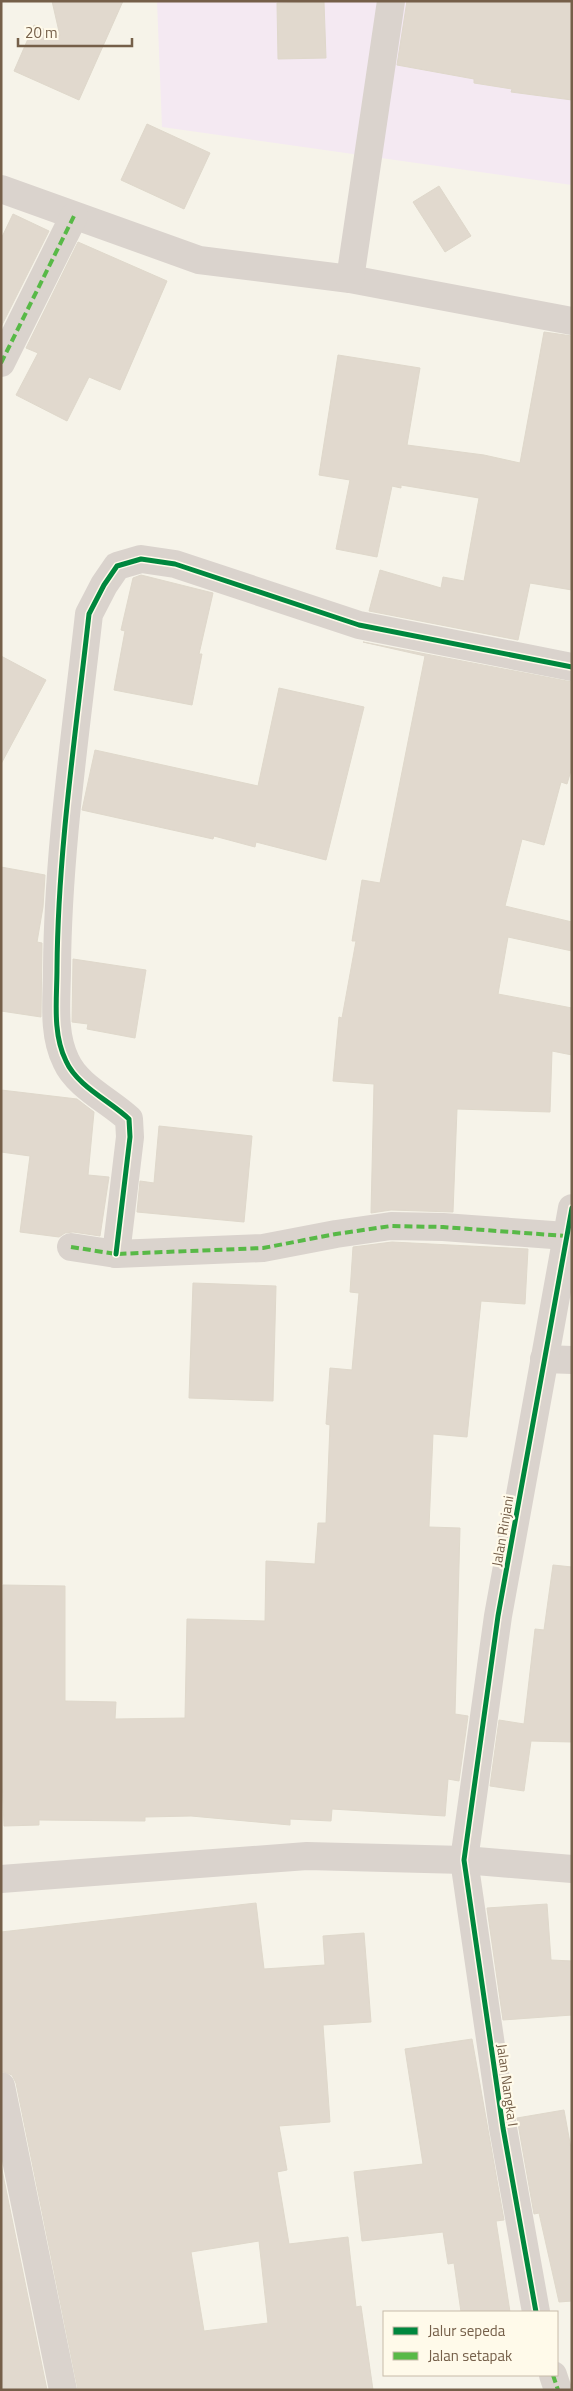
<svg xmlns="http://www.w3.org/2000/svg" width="573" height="2391" font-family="'Titillium Web',sans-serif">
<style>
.education{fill:#f4e9f2}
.building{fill:#e1d9ce;stroke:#dfd8cb;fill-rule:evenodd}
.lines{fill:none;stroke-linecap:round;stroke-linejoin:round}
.minor{stroke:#dad3cd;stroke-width:28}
.tertiary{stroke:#dad3cd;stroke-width:28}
.quiet{stroke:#58b947;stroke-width:4;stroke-dasharray:8 4;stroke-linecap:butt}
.cycleway-casing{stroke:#fffaea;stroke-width:8}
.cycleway{stroke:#00873e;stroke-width:5}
.labels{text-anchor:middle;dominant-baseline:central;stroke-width:4.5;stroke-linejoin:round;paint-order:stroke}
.street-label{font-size:14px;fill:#755f49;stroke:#fffaea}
</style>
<rect width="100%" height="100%" fill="#f6f3e9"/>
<!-- education -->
<polygon class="education" points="157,1 572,1 572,185 162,127"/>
<!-- building -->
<g class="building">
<polygon points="52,1 123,1 79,100 14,71 34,25 60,36"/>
<polygon points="407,1 572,1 572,100 511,92 512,89 474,83 474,79 397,65"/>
<polygon points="324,2 326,58 278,59 277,3"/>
<polygon points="147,124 210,153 184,209 121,180"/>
<polygon points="439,186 471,236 445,252 413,202"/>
<polygon points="13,214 49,231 1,327 1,239"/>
<polygon points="78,242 167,281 120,390 89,377 67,421 16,395 38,353 26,348"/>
<polygon points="544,332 572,336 572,590 530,583 518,640 369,611 380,570 441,588 443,577 464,581 479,498 401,485 401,488 392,486 377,557 336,549 350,480 319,475 338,355 420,368 407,445 484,455 520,463"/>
<polygon points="141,575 213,593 199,654 202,654 192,705 114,690 125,631 121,630 133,578"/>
<polygon points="363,642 572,682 572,767 567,784 561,782 544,845 522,839 505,906 572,922 572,951 508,937 498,994 572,1008 572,1055 552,1051 550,1112 457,1109 453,1212 391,1210 371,1213 374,1084 333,1081 339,1017 342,1018 356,941 352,941 362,880 380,883 425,656"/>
<polygon points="1,656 46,680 1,764"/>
<polygon points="279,688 364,707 326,860 256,842 255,847 214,836 213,839 82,810 95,750 258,786"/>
<polygon points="1,867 45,875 43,907 37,942 42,943 41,1017 1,1011"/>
<polygon points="73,959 146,970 135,1038 87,1029 88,1024 72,1022"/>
<polygon points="1,1090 77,1099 94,1112 88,1175 109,1177 100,1236 73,1232 65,1233 59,1237 20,1232 30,1156 1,1152"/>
<polygon points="159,1126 252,1136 244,1222 137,1212 140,1181 154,1183"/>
<polygon points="392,1242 528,1249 525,1304 481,1301 467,1437 433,1434 429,1527 460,1528 455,1714 468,1716 459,1781 448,1779 445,1816 332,1809 331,1821 290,1819 290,1825 191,1816 145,1817 145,1821 39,1820 39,1825 4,1826 1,1754 3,1585 65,1586 65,1701 116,1702 115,1719 185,1718 187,1619 265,1621 266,1561 315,1564 318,1523 326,1523 330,1425 326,1424 330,1368 352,1370 359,1293 350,1292 353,1247"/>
<polygon points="193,1283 276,1286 273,1401 189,1398"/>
<polygon points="553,1565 572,1567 572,1742 531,1741 524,1791 490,1786 499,1720 524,1724 535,1629 544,1630"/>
<path d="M256,1903L264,1969L325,1965L323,1936L364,1933L371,2022L323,2025L330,2122L279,2126L287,2170L277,2172L289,2244L348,2237L356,2307L361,2306L373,2390H78L16,2083L12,2075L1,2071V1932ZM259,2241L268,2323L204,2331L191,2252Z"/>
<polygon points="547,1904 551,1960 572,1961 572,2015 503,2020 487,1908"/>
<polygon points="472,2039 504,2220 496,2221 510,2312 461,2312 454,2263 448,2264 443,2232 362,2241 354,2172 423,2164 405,2049"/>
<polygon points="564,2110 572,2154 572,2301 559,2302 539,2213 534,2214 517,2118"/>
<polygon points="1,2165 47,2390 1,2390"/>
</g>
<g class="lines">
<!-- minor -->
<g class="minor">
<polyline points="1,189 199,260 350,279 572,321"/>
<polyline points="350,279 391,1"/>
<polyline points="1,363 74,216"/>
<polyline points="71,1247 116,1254 263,1248 336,1234 391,1226 443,1227 566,1236"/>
<path d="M116,1254L130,1137L129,1119C110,1101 77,1086 66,1061C52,1033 57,998 57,968C58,850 76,732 89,614L104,585L117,566L141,559L175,564L359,625L572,667"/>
<polyline points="544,1359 572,1360"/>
<polyline points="1,2086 63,2390"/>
<polyline points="536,2312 503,2128 464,1860 498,1616 572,1208"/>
<polyline points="553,2375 558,2390"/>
</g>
<!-- tertiary -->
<polyline class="tertiary" points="1,1879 307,1856 464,1860 572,1869"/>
<!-- quiet -->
<g class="quiet">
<polyline points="1,363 74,216"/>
<polyline points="71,1247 116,1254 263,1248 336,1234 391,1226 443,1227 566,1236"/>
<polyline points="553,2375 558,2390"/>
</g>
<defs>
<g id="cycleway">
<path d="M116,1254L130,1137L129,1119C110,1101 77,1086 66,1061C52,1033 57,998 57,968C58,850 76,732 89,614L104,585L117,566L141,559L175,564L359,625L572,667"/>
<polyline points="536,2312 503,2128 464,1860 498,1616 572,1208"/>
</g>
</defs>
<!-- cycleway casing -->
<use href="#cycleway" class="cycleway-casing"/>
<!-- cycleway -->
<use href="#cycleway" class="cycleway"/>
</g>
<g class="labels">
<!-- street labels -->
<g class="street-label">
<text transform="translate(502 1531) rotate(-80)">Jalan Rinjani</text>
<text transform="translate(508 2085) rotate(82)">Jalan Nangka I</text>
</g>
</g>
<!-- border -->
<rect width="573" height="2391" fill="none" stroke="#755f49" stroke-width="5"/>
<!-- legend -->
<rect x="383" y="2311" width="175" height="65" fill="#fffaea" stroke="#c8bcaa"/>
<rect x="393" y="2327" width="25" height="8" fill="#00873e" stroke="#c8bcaa"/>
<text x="428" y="2336" font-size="15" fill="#755f49">Jalur sepeda</text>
<rect x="393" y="2352" width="25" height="8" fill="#58b947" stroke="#c8bcaa"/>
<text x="428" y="2361" font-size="15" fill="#755f49">Jalan setapak</text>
<!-- scale -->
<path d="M18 38v8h114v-8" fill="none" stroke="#755f49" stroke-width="2.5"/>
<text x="25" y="38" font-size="15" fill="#755f49" stroke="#fffaea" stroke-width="4" paint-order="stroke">20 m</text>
</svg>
